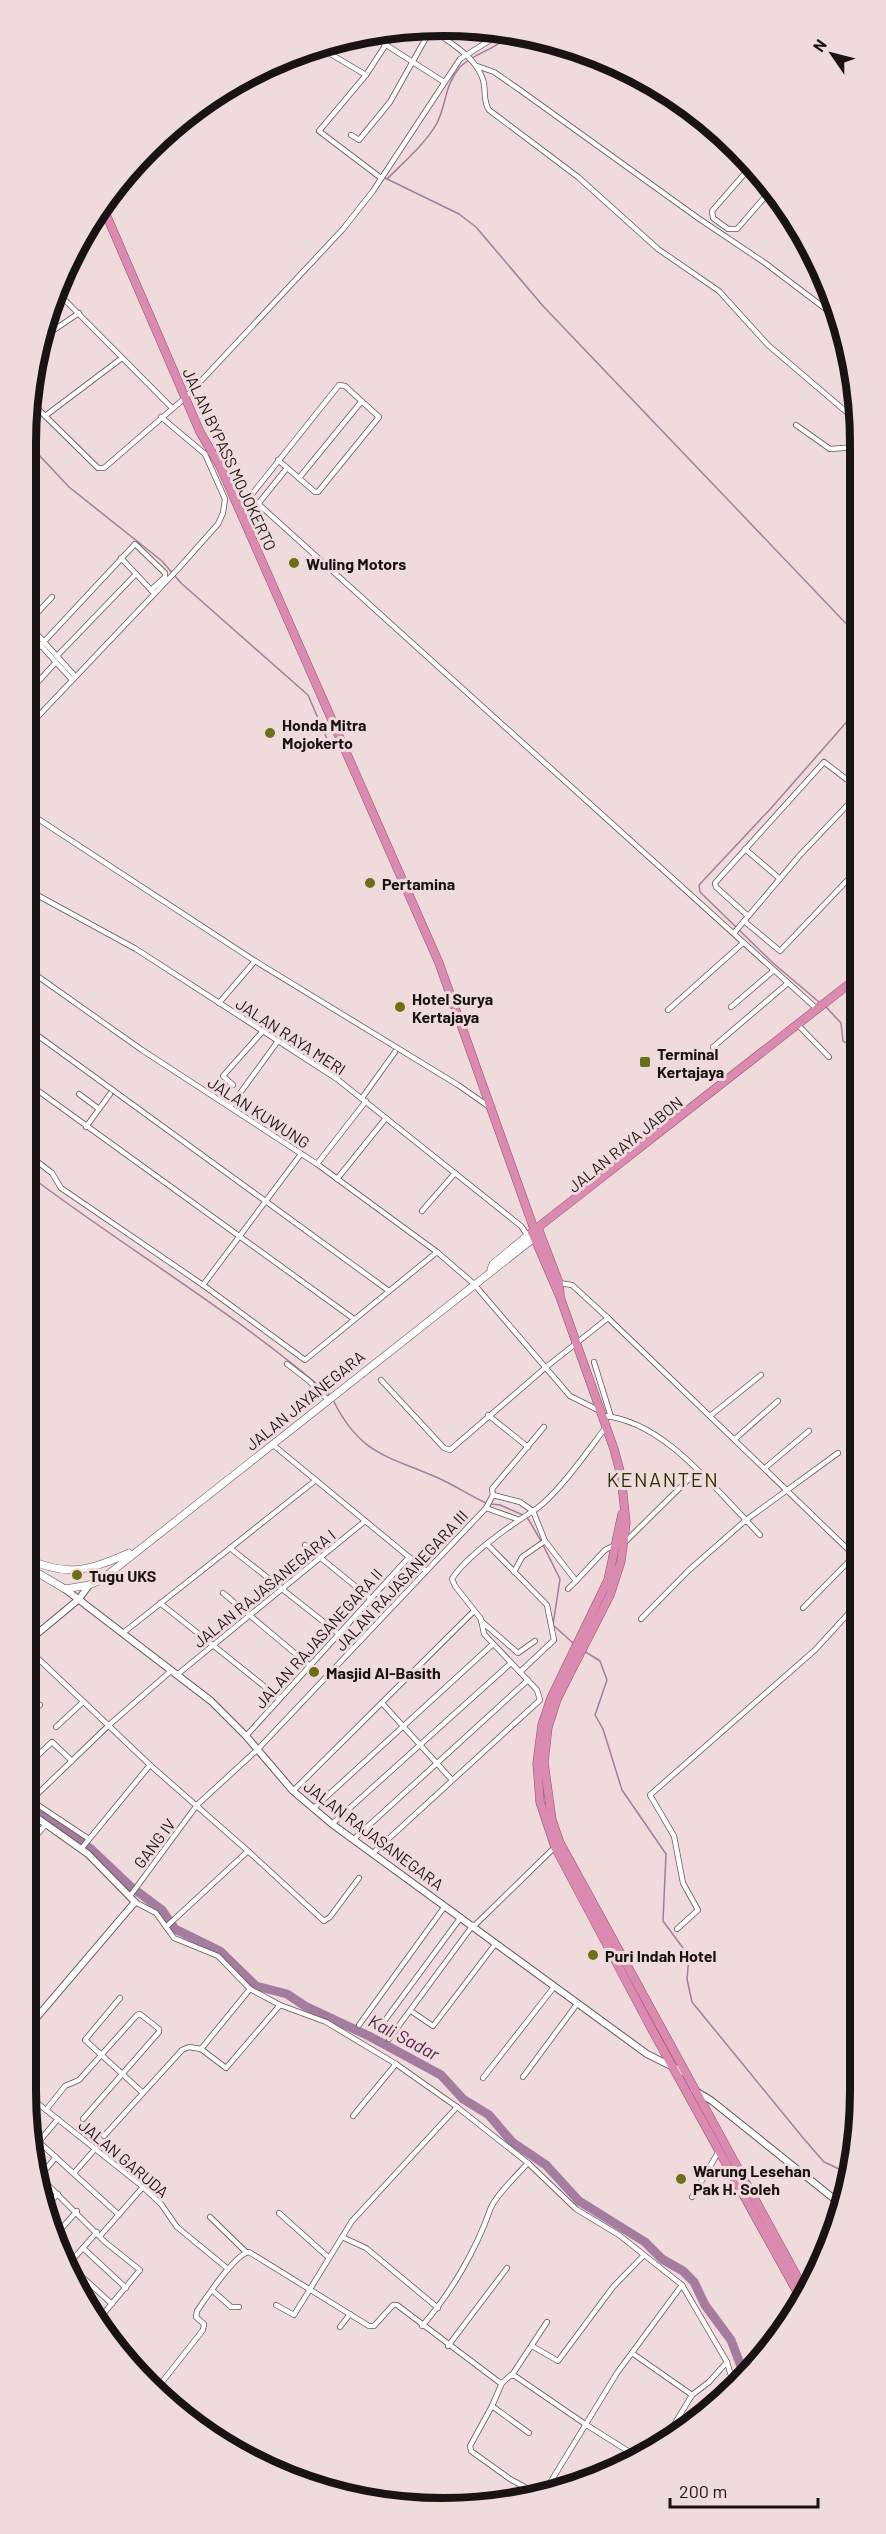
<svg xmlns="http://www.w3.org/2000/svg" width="886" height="2534" font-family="Barlow,sans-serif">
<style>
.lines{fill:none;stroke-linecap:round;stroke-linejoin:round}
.stream{stroke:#a47c9e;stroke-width:1.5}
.river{stroke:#a47c9e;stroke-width:9}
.minor-casing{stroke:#655354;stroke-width:6}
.tertiary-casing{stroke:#655354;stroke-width:8}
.secondary-casing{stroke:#655354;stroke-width:8}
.trunk-casing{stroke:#924e6c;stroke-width:9}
.minor{stroke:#fff;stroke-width:4.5}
.tertiary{stroke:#fff;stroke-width:6}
.secondary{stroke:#fff;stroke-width:7}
.trunk{stroke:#db8bb0;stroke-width:8}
.poi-dot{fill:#6b6f15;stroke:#f0dbdc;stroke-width:2}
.labels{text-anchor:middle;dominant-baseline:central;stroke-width:6;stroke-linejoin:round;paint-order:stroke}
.street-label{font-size:16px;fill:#1a1313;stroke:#f0dbdc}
.poi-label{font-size:16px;font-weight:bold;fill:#1a1313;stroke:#f0dbdc;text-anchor:start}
.water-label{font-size:18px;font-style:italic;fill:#501d4b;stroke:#f0dbdc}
.quarter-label{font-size:20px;letter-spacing:1.5px;fill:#2d2f05;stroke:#f0dbdc}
.rim{fill:none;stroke:#1a1313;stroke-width:8}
</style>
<rect width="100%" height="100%" fill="#f0dbdc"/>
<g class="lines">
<!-- stream -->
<g class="stream">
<polyline points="383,177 459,214 476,227 543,306 857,635"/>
<path d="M387,179C403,163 426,143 437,123C447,103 444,86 460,67C475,52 497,50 510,33"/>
<polyline points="26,441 69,487 162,561 181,583 308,695 330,746"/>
<polyline points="819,1002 773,963 700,892 699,885 773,806 858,709"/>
<polyline points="826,1007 841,1023 843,1041 858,1051"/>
<path d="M26,1173C126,1249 236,1313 331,1396"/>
<path d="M333,1400C360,1454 385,1455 436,1477C454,1485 469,1495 486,1503"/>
<polyline points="491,1504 500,1505 523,1515"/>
<polyline points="527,1517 541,1541"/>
<polyline points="543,1545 560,1579 553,1625 573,1643"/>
<polyline points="584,1651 600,1661 607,1680 595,1715 603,1729 622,1790 666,1854 663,1921 689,1956 687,1979 692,2002 804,2139 824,2162 850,2174"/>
</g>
<!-- river -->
<polyline class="river" points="26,1801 91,1849 130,1886 162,1910 175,1929 220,1951 256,1986 287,1994 305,2006 369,2036 441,2075 463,2099 489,2115 512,2142 546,2165 579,2201 645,2242 662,2259 683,2271 694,2282 705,2305 731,2340 745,2377"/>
<defs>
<g id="minor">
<path d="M430,28C448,42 473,54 482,77C487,88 482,100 489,110L578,177L658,249L719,291L768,345L857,421"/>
<polyline points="369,34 444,82"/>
<polyline points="317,46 366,75"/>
<polyline points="477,66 494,72 520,90 698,218 765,263 835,316"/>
<polyline points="351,135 359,140 390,102 431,29"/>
<polyline points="753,164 712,211 713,218 728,229 737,229 771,190"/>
<polyline points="381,178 319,131 366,75 396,29"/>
<polyline points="56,291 172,408"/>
<polyline points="824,307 830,300"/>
<polyline points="39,340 79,313"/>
<polyline points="31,402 98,468 104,468 186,397 343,229 373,191 460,59 503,32"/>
<polyline points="45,416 122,358"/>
<polyline points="796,425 830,449 857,447"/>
<polyline points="299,478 361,402"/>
<polyline points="231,492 254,500 817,1009"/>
<polyline points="249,498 339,385 345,386 379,417 318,492 315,492 278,460"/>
<polyline points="258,504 287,468"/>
<polyline points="121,558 153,592"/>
<polyline points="26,594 29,590"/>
<polyline points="26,622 75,676"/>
<polyline points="27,624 52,597"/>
<polyline points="26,629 72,680"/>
<polyline points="57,656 136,574"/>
<polyline points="26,661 135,544 165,573 165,577 151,590"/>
<polyline points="26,695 56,662"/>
<polyline points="26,729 178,569 218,524 223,513 225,499 205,454 161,417"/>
<polyline points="26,811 255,961 458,1085 491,1108"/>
<polyline points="745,849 780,879"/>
<polyline points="26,889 136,949 337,1079 521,1226 528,1236"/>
<polyline points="748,916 716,887 715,883 824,762 858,788"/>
<polyline points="744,921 780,951 858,869"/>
<polyline points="734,933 800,855 858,794"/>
<polyline points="26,968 142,1050 317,1164 437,1252 473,1283 570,1396 602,1412"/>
<polyline points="219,1003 255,961"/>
<polyline points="731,1007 773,971"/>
<polyline points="668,1010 743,943"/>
<polyline points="797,1024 829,1057"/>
<polyline points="26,1027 389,1291"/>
<polyline points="26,1042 32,1032"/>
<polyline points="713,1047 788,983"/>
<polyline points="26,1082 354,1319"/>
<polyline points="233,1085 223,1076 263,1031"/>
<polyline points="79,1094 99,1109"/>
<polyline points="362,1098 395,1052"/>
<polyline points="230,1107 278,1041"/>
<polyline points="86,1127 110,1094"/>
<polyline points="26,1153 52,1173 61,1188 203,1285 305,1360 437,1252"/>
<polyline points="317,1164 366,1101"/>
<polyline points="337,1179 386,1118"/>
<polyline points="422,1211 455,1173"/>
<polyline points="559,1283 572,1285 608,1318 859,1560"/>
<polyline points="203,1285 301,1154"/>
<polyline points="594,1362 611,1417"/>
<polyline points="287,1364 309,1381 327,1399"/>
<polyline points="381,1380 444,1448 450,1450 545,1368 608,1318"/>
<polyline points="488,1415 528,1447"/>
<path d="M604,1416C661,1421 708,1481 746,1520L838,1453"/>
<polyline points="710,1416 761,1375"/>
<polyline points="735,1439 778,1401"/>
<polyline points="272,1444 426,1571"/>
<polyline points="765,1468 809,1431"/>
<polyline points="493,1495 492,1489 544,1427"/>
<polyline points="486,1508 517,1519"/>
<polyline points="625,1542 697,1471"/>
<polyline points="305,1545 371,1599"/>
<polyline points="488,1545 547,1605 554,1640 520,1672"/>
<polyline points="230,1548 339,1634"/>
<polyline points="514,1572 522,1557 545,1541"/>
<polyline points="568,1589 576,1581"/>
<polyline points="223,1593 309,1665"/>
<polyline points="160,1603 279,1698"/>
<polyline points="803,1608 859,1551"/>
<polyline points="641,1619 688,1571 746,1520 760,1535"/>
<polyline points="481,1621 518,1653 535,1641"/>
<polyline points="123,1633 316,1480"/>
<polyline points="26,1647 150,1765 248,1851 166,1927"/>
<polyline points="858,1667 860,1665"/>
<polyline points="178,1674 365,1521"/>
<polyline points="382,1703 452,1780"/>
<polyline points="26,1716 40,1705"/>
<polyline points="56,1727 83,1702"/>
<polyline points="246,1736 409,1557"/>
<polyline points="26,1761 38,1755 52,1742 72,1761"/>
<polyline points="293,1791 474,1611"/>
<polyline points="26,1797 89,1839"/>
<polyline points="26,1805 109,1725 172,1670"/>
<polyline points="313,1809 493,1644"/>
<polyline points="332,1824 511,1663"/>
<polyline points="354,1839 528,1680"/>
<polyline points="26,1849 45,1825"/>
<polyline points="81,1849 150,1765"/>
<polyline points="248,1851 324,1921 330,1917 359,1878"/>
<path d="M373,1853L540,1700L537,1690L484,1634L481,1619L455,1586L452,1579C466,1556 511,1525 533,1511C556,1497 589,1449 606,1427"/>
<polyline points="130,1896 197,1805 258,1749 486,1508 493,1495 520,1502 533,1511 545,1541 576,1581 605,1550 615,1545"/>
<polyline points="135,1902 156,1913 174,1938 218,1956 250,1989 280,2005 326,2022 396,2064 457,2107 528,2163 576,2209 619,2235 682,2285 727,2362 735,2389"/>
<polyline points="474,1926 555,1847"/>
<polyline points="677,1929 698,1910 683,1883 674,1836 650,1795 815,1650 859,1602"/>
<polyline points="26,1930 31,1935 26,1943"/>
<polyline points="120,1998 85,2040 142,2092"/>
<polyline points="411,2011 433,2026 496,1943"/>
<polyline points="359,2025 445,1906"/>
<polyline points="380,2027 461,1917"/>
<polyline points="389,2039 473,1925"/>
<polyline points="201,2049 226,2068 280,2005"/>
<polyline points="523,2077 577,2004"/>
<polyline points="483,2078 554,1987"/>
<polyline points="26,2094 143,2187 161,2204 177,2227 228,2269"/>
<polyline points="46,2110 65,2086 79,2080 137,2015 140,2014 159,2029 159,2032 83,2119"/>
<polyline points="28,2113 37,2103"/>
<polyline points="353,2116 396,2064"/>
<polyline points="104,2136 182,2050 189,2047 201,2049 250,1989"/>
<polyline points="39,2142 119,2215"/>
<polyline points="31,2151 58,2119"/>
<polyline points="33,2170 105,2242 140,2270 99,2319"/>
<polyline points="74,2173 96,2148"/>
<polyline points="36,2181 56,2157"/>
<polyline points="692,2197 719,2151"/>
<polyline points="44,2208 58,2194"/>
<polyline points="279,2213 328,2257"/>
<polyline points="210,2217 246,2252"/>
<polyline points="100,2236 143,2187"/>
<polyline points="342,2237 366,2248 438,2308"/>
<polyline points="53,2238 77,2211"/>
<polyline points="83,2248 126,2288"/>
<polyline points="68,2264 112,2304"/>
<polyline points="67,2266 97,2232"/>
<polyline points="212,2290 231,2307 239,2307"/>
<polyline points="276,2305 294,2315 352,2221 457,2107"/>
<path d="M422,2326C451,2293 476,2250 490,2210C494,2197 518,2174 528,2163"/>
<polyline points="340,2327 350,2314"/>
<polyline points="448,2346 507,2268"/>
<polyline points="532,2346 558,2361 613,2287 643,2256"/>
<polyline points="632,2353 692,2395"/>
<polyline points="512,2375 547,2322"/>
<polyline points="502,2383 492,2406 529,2433"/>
<path d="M155,2391L203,2330L204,2324L196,2317L197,2311C206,2298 235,2254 249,2252L369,2326H374L393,2305H397L499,2382L502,2383L511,2375L515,2376L585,2424L636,2456"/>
<polyline points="492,2406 470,2446 471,2451 510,2479 541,2496"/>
<polyline points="663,2443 692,2395 709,2382 727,2362"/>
<polyline points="542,2496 617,2373 682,2285"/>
</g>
<g id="tertiary">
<polyline points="65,1589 211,1701 246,1736 293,1791 332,1824 647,2054 685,2073"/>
<polyline points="26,1643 79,1599 89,1585"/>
<polyline points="26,1810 88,1854 135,1902 26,2030"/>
<polyline points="694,2090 712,2101 843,2206"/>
</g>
<g id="secondary">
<polyline points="491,1269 493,1264 532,1232"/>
<path d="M26,1558C67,1578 90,1570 129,1553"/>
<polyline points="26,1566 65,1589 89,1585 101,1580 534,1238"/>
</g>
<g id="trunk">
<polyline points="102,205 200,432 220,466 439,963 533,1226"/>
<polyline points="538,1228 559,1283 560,1295"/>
<polyline points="532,1232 560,1297 614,1449 621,1475 626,1523 621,1561 610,1595 557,1699 548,1727 544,1763 552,1820 560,1843 599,1914 805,2291"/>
<polyline points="532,1232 858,977"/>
<polyline points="622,1514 608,1580 551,1698 542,1725 537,1763 540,1802 555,1847 650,2026 801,2299"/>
</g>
</defs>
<!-- minor casing -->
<use href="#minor" class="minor-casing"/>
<!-- tertiary casing -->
<use href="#tertiary" class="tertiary-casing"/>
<!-- secondary casing -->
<use href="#secondary" class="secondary-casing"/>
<!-- trunk casing -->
<use href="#trunk" class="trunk-casing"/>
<!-- minor -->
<use href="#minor" class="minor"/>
<!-- tertiary -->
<use href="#tertiary" class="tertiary"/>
<!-- secondary -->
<use href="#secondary" class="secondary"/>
<!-- trunk -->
<use href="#trunk" class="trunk"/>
</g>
<!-- markers -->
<g class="poi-dot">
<circle cx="294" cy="563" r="6"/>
<circle cx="270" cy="733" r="6"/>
<circle cx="370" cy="883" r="6"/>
<circle cx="400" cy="1007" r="6"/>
<rect x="639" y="1056" width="12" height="12" rx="3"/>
<circle cx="77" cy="1575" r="6"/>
<circle cx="314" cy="1672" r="6"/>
<circle cx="593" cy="1955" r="6"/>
<circle cx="681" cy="2179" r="6"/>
</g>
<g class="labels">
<!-- street labels -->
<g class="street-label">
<text transform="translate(230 459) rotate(65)">JALAN BYPASS MOJOKERTO</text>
<text transform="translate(291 1036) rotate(33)">JALAN RAYA MERI</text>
<text transform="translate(259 1112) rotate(33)">JALAN KUWUNG</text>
<text transform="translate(625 1144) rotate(-39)">JALAN RAYA JABON</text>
<text transform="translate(305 1400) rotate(-39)">JALAN JAYANEGARA</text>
<text transform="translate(401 1580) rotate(-47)">JALAN RAJASANEGARA III</text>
<text transform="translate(264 1588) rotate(-39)">JALAN RAJASANEGARA I</text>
<text transform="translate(318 1638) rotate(-48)">JALAN RAJASANEGARA II</text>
<text transform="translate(374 1835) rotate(37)">JALAN RAJASANEGARA</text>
<text transform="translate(154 1843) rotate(-53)">GANG IV</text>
<text transform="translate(124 2158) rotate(40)">JALAN GARUDA</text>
</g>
<!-- poi labels -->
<g class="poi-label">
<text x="306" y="563">Wuling Motors</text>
<text x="282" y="724">Honda Mitra<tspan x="282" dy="18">Mojokerto</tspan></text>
<text x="382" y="883">Pertamina</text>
<text x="412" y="998">Hotel Surya<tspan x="412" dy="18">Kertajaya</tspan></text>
<text x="657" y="1053">Terminal<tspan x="657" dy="18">Kertajaya</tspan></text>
<text x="89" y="1575">Tugu UKS</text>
<text x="326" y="1672">Masjid Al-Basith</text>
<text x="605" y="1955">Puri Indah Hotel</text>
<text x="693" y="2170">Warung Lesehan<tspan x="693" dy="18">Pak H. Soleh</tspan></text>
</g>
<!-- water labels -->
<g class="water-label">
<text transform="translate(404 2037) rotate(28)">Kali Sadar</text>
</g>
<!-- quarter labels -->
<g class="quarter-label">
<text x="663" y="1479">KENANTEN</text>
</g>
</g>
<!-- crop -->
<path d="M0 0H886V2534H0ZM443 36H443A407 407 0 0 1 850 443V2091A407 407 0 0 1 443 2498H443A407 407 0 0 1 36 2091V443A407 407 0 0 1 443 36Z" fill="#f0dbdc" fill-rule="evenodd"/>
<path class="rim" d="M443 36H443A407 407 0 0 1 850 443V2091A407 407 0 0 1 443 2498H443A407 407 0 0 1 36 2091V443A407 407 0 0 1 443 36Z"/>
<!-- north arrow -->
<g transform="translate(832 54) rotate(305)" stroke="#f0dbdc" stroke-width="4.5" paint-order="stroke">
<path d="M0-4.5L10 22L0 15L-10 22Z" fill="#1a1313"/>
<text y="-9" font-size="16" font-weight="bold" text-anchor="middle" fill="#1a1313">N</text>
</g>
<!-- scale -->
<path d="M670 2498v9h148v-9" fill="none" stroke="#1a1313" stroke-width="3"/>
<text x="679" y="2498" font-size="18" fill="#1a1313" stroke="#f0dbdc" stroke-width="4.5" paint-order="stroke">200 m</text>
</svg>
